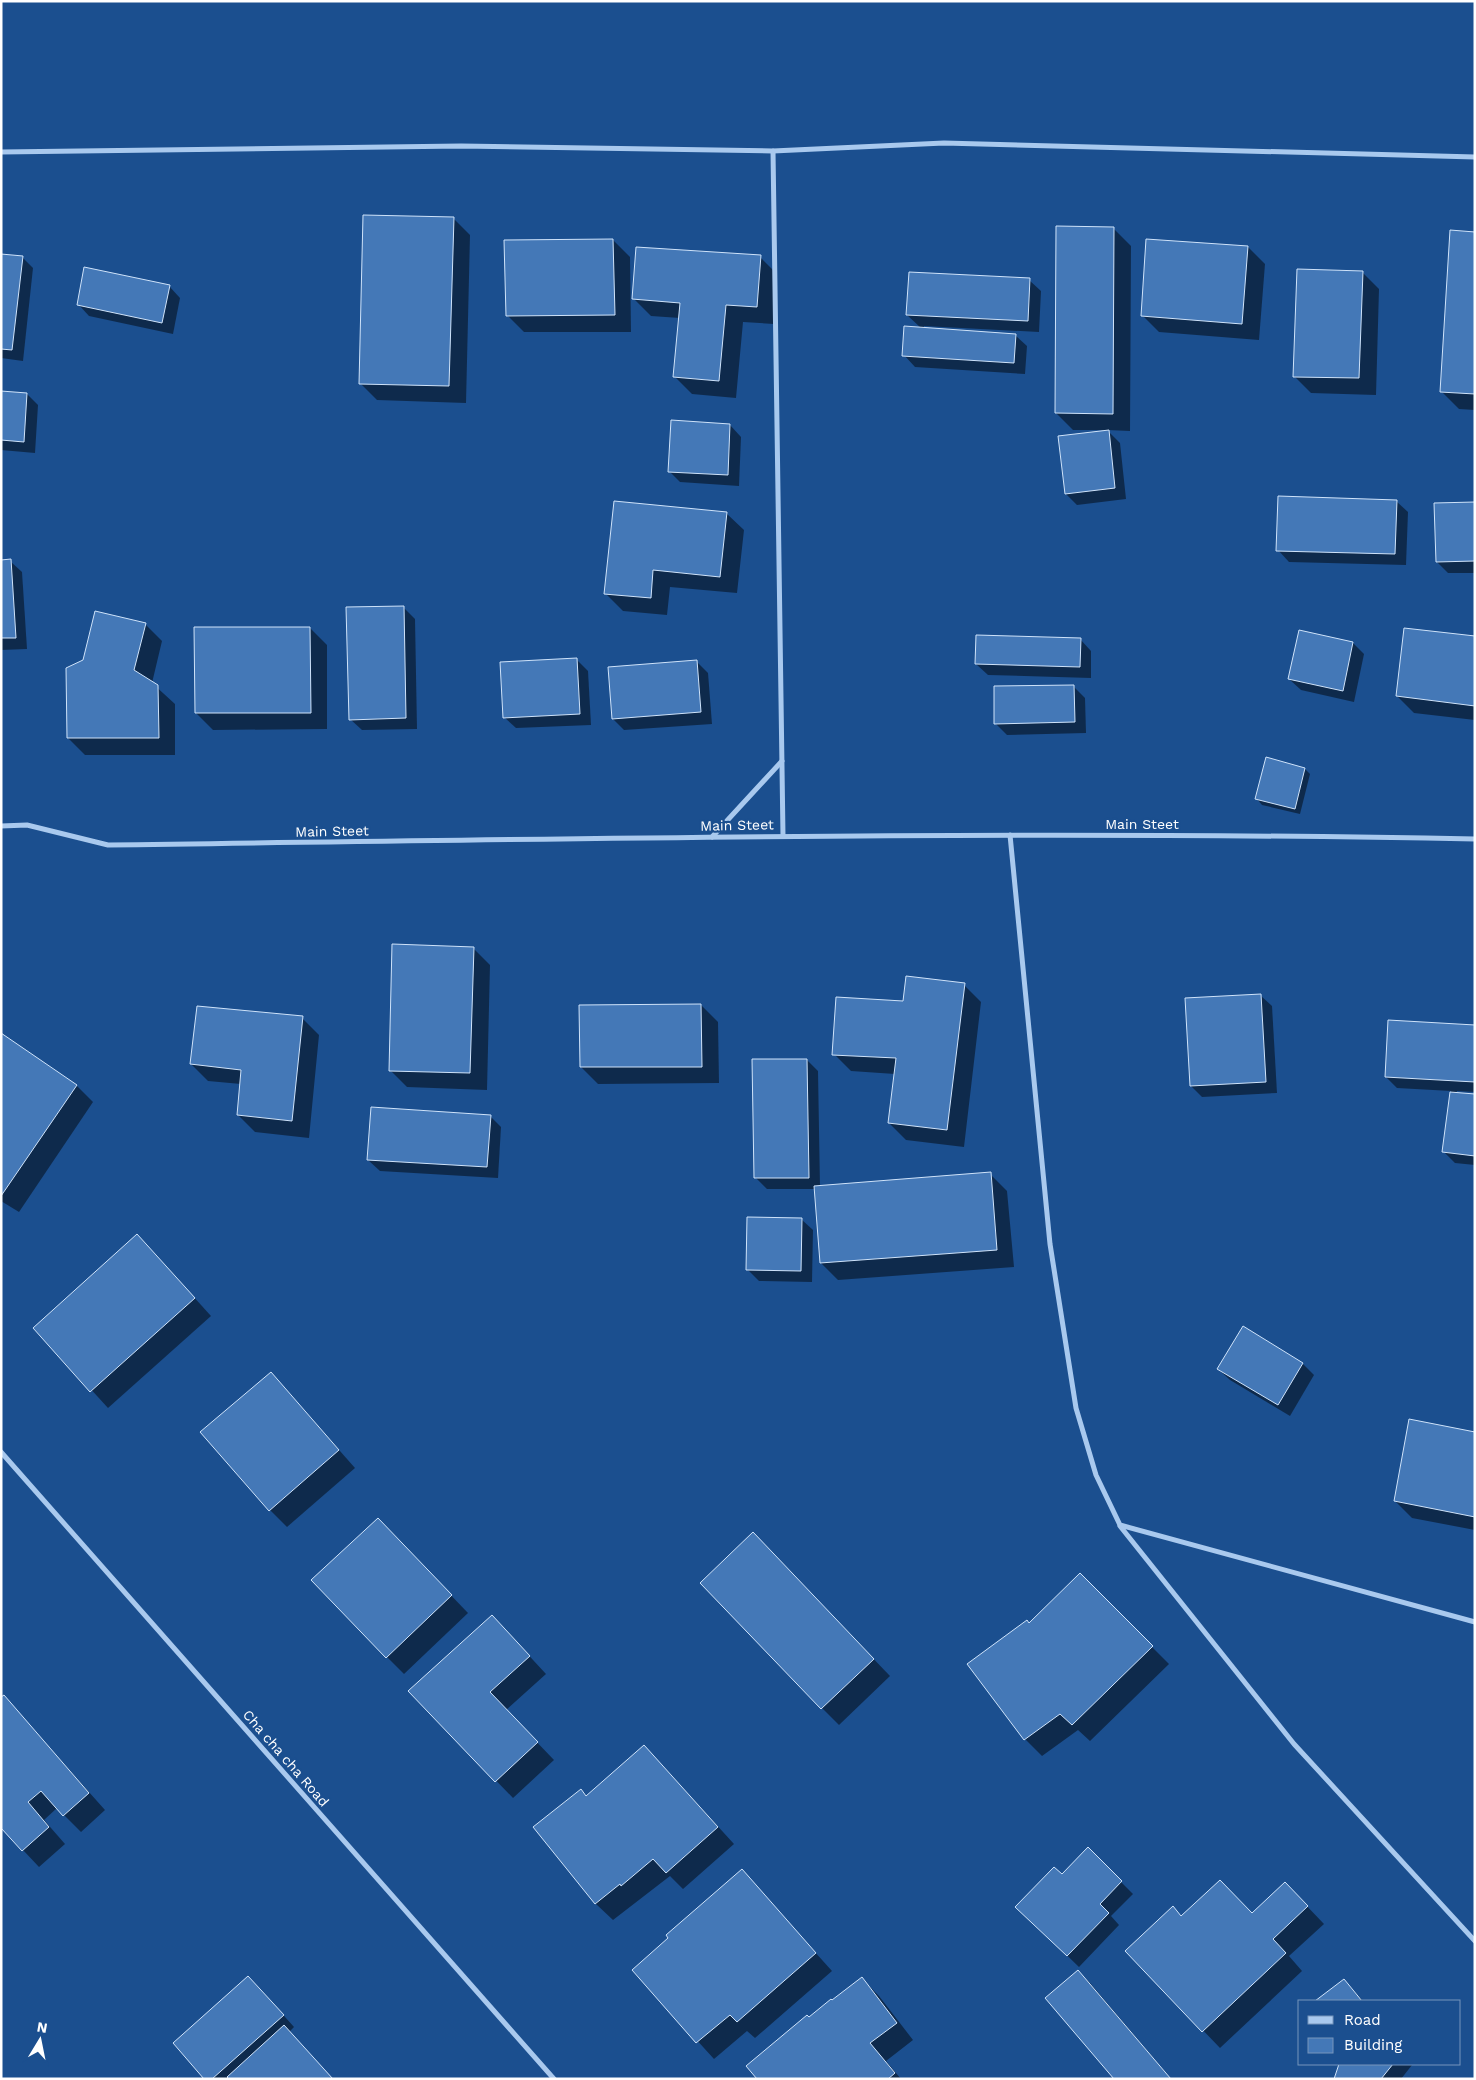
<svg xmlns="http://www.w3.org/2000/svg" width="1476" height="2080" font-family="'Work Sans',sans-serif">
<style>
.shadow{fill:#0007}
.building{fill:#4478b7;stroke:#cfe3fa}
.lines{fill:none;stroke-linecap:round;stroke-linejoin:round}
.street{stroke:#a9c9ee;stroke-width:5}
.labels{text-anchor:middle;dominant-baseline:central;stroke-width:4.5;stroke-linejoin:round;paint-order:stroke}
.street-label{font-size:14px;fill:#fff;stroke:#1b4f8f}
</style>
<rect width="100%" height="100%" fill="#1b4f8f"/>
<!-- shadow -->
<g class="shadow">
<polygon points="453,218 470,235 466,403 377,400 360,383"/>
<polygon points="1114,229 1131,246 1130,431 1107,430 1120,443 1126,499 1077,505 1066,494 1104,430 1073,430 1056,413"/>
<polygon points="1475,233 1475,410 1459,409 1442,392"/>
<polygon points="613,240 630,257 631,332 524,332 507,315"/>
<polygon points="1248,247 1265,264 1259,340 1159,332 1142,315"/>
<polygon points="1,255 22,257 33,268 23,361 1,358"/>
<polygon points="760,257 777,274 774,324 743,322 736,398 692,394 675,377 680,318 651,316 634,299"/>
<polygon points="1362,272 1379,289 1376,395 1311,393 1294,376"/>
<polygon points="1029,280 1041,291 1039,332 924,326 924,329 1015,335 1027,346 1025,374 915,367 904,355 921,328 907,315"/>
<polygon points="169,286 180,298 173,334 89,316 78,304"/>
<polygon points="1,392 27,394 38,405 35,453 1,450"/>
<polygon points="730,425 741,437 739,486 680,482 669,471"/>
<polygon points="1396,501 1408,512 1406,565 1289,562 1278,550"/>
<polygon points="1475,503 1475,573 1448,573 1437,562"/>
<polygon points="726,513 744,530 737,593 670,587 667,615 623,611 606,594"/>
<polygon points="1,561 10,561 22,572 27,649 1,650"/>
<polygon points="403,607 415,619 417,729 362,730 350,719"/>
<polygon points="145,624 162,641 152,683 175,704 175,755 85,755 68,738 84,661"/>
<polygon points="310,628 327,645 327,729 213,730 196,713"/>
<polygon points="1475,637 1475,720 1414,713 1397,696"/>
<polygon points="1080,639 1091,651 1091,678 988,675 976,664"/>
<polygon points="1353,643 1364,654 1354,702 1301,690 1289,679"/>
<polygon points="576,659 588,671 591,725 516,728 504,717"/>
<polygon points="697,662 708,673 712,724 624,730 613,719"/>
<polygon points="1073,686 1085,698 1086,733 1007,735 996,724"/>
<polygon points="1305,769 1310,774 1300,814 1262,805 1257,799"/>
<polygon points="473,948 490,965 487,1090 407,1087 390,1070"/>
<polygon points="964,985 981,1002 964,1147 906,1140 889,1123 895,1074 851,1071 834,1054 904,1002"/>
<polygon points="1260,995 1272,1006 1277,1093 1202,1097 1191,1086"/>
<polygon points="701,1005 718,1022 719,1083 598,1084 581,1067"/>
<polygon points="302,1018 319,1035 309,1138 255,1132 238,1115 241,1084 208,1081 191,1064"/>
<polygon points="1475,1026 1475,1092 1457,1091 1456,1094 1475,1096 1475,1165 1455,1163 1444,1152 1451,1091 1397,1088 1386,1077"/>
<polygon points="1,1035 76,1085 93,1102 19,1212 1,1201"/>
<polygon points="807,1060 818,1071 820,1187 990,1174 1007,1191 1014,1267 838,1280 821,1263 815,1189 767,1189 755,1177"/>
<polygon points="490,1116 501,1127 498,1178 380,1171 368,1160"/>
<polygon points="801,1219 813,1230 812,1282 759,1281 747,1269"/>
<polygon points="154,1253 211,1316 108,1408 35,1328"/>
<polygon points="1243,1328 1303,1364 1314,1375 1290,1416 1230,1380 1218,1369"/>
<polygon points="271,1373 355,1468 287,1527 270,1510"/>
<polygon points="1475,1433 1475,1530 1412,1518 1395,1501"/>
<polygon points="394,1536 468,1613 404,1674 387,1657"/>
<polygon points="770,1551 890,1676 839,1725 822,1708"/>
<polygon points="1080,1575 1169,1664 1090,1741 1078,1730 1042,1756 1025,1739 1030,1624"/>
<polygon points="509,1634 546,1674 506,1710 554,1760 513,1798 409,1691"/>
<polygon points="4,1697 105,1810 81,1832 57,1808 44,1820 65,1844 39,1867 23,1850"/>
<polygon points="661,1764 734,1844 683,1889 670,1876 613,1920 596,1904 534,1827 580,1790 587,1796"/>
<polygon points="1088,1849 1133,1894 1111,1916 1119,1925 1079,1967 1017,1907 1062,1876"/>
<polygon points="742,1871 832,1971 755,2038 747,2031 714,2059 633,1970"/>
<polygon points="1302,1901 1324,1924 1289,1956 1302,1971 1220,2048 1127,1951 1182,1917 1252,1915"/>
<polygon points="1078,1972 1090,1983 1171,2079 1116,2079"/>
<polygon points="862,1979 879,1996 913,2040 886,2061 901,2079 759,2079 832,2002"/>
<polygon points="1344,1980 1363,2001 1317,2001"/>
<polygon points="260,1989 294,2027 289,2032 332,2079 206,2079"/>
<polygon points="1340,2064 1411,2064 1412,2065 1401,2079 1335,2079"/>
</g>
<!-- building -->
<g class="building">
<polygon points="363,215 454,217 449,386 359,384"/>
<polygon points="1056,226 1114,227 1113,414 1055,413"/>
<polygon points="1450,230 1475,232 1475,394 1440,392"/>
<polygon points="613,239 615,315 506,316 504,240"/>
<polygon points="1146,239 1248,246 1242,324 1141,316"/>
<polygon points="636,247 761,255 757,307 726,305 719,381 673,377 680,303 632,299"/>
<polygon points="1,254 23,256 12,350 1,349"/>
<polygon points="84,267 170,285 162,323 77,305"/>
<polygon points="1297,269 1363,271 1359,378 1293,377"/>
<polygon points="909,272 1030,278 1028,321 906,315"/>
<polygon points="904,326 1016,334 1014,363 902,356"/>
<polygon points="1,391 27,393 24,442 1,440"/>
<polygon points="671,420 730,424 728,475 668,472"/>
<polygon points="1109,430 1115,488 1065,494 1058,436"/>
<polygon points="1278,496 1397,500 1395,554 1276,551"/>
<polygon points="614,501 727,512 720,577 653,570 651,598 604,594"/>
<polygon points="1475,502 1475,561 1436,562 1434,503"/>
<polygon points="11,559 16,638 1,638 1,560"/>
<polygon points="404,606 406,718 349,720 346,607"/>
<polygon points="95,611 146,623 134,670 158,685 159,738 67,738 66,668 83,660"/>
<polygon points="194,627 310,627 311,713 195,713"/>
<polygon points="1404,628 1475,636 1475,706 1396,696"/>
<polygon points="1299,630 1353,642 1343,691 1288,679"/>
<polygon points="976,635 1081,638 1080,667 975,664"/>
<polygon points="577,658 580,714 503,718 500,662"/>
<polygon points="697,660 701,712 612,719 608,667"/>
<polygon points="1074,685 1075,722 994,724 994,686"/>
<polygon points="1266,757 1305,768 1295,809 1255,799"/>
<polygon points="392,944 474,947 470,1073 389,1071"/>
<polygon points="906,976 965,983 947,1130 888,1123 896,1058 832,1055 836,997 903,1001"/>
<polygon points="1261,994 1266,1082 1190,1086 1185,998"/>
<polygon points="701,1004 702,1067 580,1067 579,1005"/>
<polygon points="197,1006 303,1016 292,1121 237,1115 241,1070 190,1064"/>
<polygon points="1388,1020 1475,1025 1475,1082 1385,1077"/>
<polygon points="1,1033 77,1085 1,1196"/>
<polygon points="752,1059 807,1059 809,1178 754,1178"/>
<polygon points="1450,1092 1475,1094 1475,1156 1442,1152"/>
<polygon points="371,1107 491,1115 487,1167 367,1160"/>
<polygon points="991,1172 997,1250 820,1263 814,1186"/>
<polygon points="747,1217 802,1218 801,1271 746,1270"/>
<polygon points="137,1234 195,1298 90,1392 33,1328"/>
<polygon points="1243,1326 1303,1363 1278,1405 1217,1369"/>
<polygon points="271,1372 339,1450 269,1511 200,1432"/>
<polygon points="1409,1419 1475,1432 1475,1517 1394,1501"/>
<polygon points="378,1518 452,1595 386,1658 311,1580"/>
<polygon points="753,1532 874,1659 821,1709 700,1583"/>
<polygon points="1080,1573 1153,1646 1072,1725 1060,1714 1024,1740 967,1664 1027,1620 1029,1623"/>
<polygon points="492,1615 530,1656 490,1692 538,1742 495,1782 408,1691"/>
<polygon points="4,1695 89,1793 63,1816 41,1791 28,1802 49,1827 22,1851 1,1828 1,1697"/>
<polygon points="644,1745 718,1827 666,1873 653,1859 621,1886 620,1884 595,1904 533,1827 581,1789 586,1796"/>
<polygon points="1088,1847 1122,1881 1100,1904 1109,1913 1067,1956 1015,1907 1054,1867 1062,1874"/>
<polygon points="742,1869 816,1953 737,2022 730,2015 696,2043 632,1970 668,1938 666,1935"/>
<polygon points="1220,1880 1252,1913 1285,1882 1308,1906 1273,1939 1286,1953 1202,2032 1125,1951 1173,1906 1181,1916"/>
<polygon points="1078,1970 1171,2079 1114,2079 1045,1998"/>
<polygon points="248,1976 284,2015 212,2079 204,2079 173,2043"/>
<polygon points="862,1977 897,2023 870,2043 895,2073 888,2079 757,2079 746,2066 807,2015 809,2017 831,1999 832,2000"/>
<polygon points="1344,1979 1362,2001 1315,2001"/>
<polygon points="284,2025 333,2079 229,2079 227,2077"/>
<polygon points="1339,2064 1393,2064 1381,2079 1334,2079"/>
</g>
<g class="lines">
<!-- street -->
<g class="street">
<polyline points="773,151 783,836"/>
<polyline points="1,152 461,146 773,151 944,143 1475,157"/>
<path d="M1,826L27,825L108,845C563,839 1019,830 1475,839"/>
<polyline points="1010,835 1050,1244 1076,1408 1096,1475 1120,1525 1475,1622"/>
<polyline points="712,837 782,761"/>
<polyline points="1,1452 554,2079"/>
<polyline points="1120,1526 1294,1744 1475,1941"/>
</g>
</g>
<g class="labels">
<!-- street labels -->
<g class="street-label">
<text x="1142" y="824">Main Steet</text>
<text transform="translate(737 825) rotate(-1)">Main Steet</text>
<text transform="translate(332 831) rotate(-1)">Main Steet</text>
<text transform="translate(286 1758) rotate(49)">Cha cha cha Road</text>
</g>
</g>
<!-- border -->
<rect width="1476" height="2080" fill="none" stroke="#ffffff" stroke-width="5"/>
<!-- legend -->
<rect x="1298" y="2000" width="162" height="65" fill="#1b4f8f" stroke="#7695bc"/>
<rect x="1308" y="2016" width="25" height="8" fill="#a9c9ee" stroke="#7695bc"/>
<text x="1344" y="2025" font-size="15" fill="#ffffff">Road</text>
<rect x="1308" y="2038" width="25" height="15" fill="#4478b7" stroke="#7695bc"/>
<text x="1344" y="2050" font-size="15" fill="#ffffff">Building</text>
<!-- north arrow -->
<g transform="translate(40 2040) rotate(10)" stroke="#1b4f8f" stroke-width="4" paint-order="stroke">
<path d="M0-4L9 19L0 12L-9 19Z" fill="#ffffff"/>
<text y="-8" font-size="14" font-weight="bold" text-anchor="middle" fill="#ffffff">N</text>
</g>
</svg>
